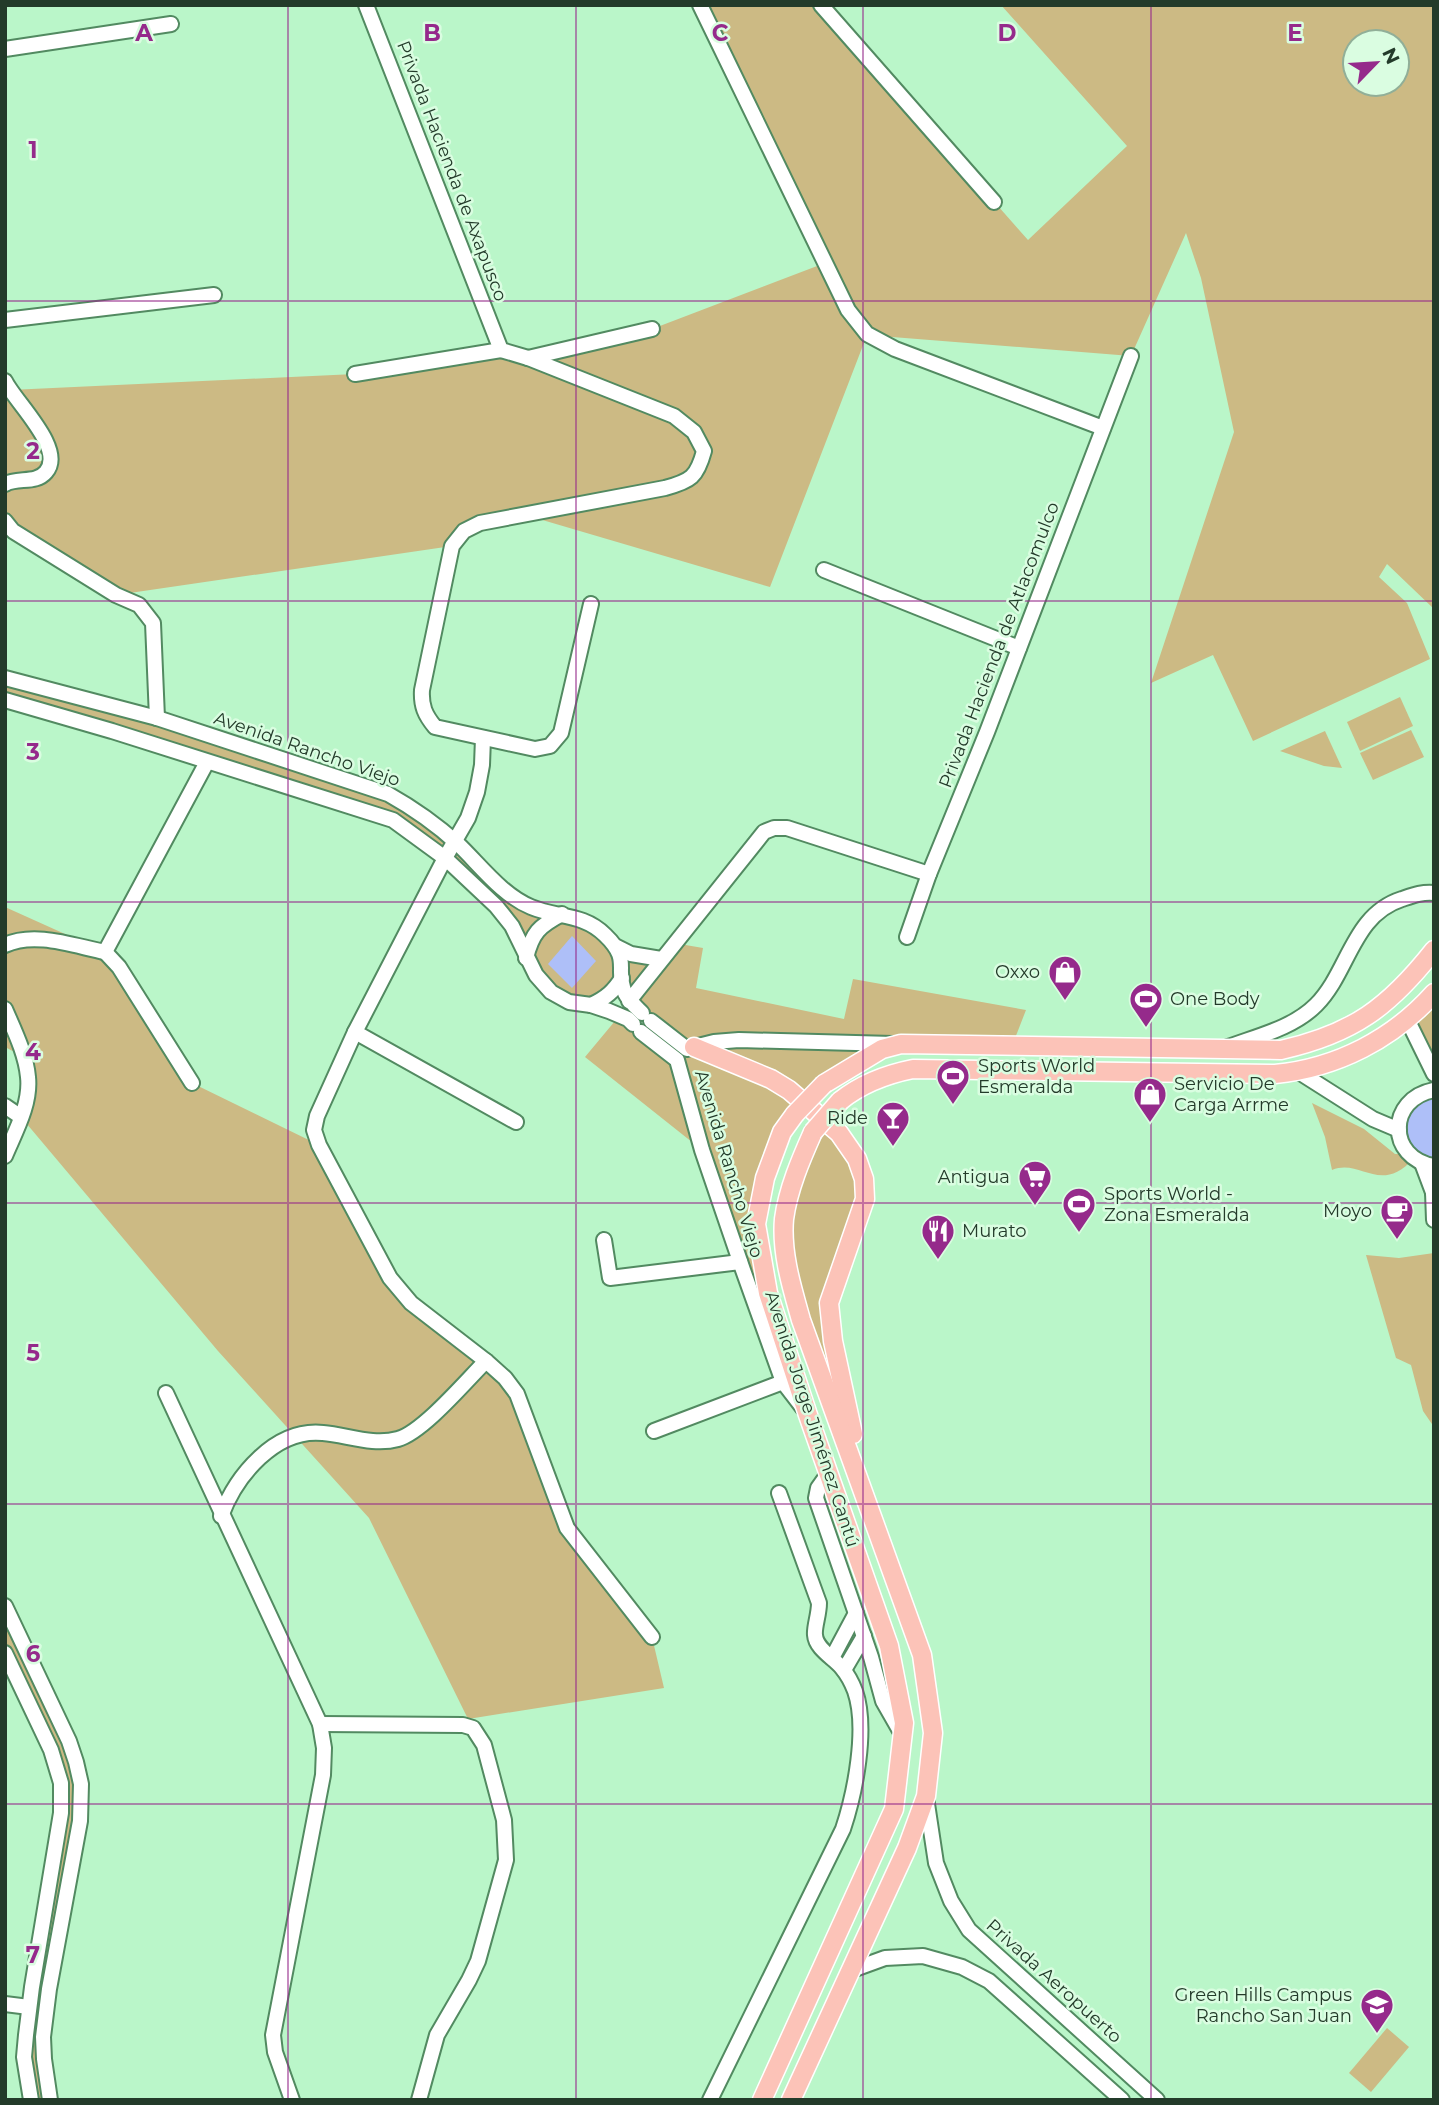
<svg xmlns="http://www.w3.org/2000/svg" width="1439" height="2105" font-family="Montserrat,sans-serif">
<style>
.green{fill:#ccba84;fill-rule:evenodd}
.water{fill:#aebff8}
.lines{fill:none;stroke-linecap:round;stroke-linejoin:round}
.minor-casing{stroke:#528a61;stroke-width:18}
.major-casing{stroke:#fff;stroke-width:21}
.minor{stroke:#fff;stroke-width:14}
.major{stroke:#fcc3b8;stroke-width:18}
.major-bridge-casing{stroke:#fff;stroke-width:21;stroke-linecap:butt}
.major-bridge{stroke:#fcc3b8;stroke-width:18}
.grid{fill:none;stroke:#952a8b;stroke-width:2;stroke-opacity:0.55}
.labels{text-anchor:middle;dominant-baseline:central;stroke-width:5;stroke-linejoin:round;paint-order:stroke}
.street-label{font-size:18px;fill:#233b2a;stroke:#dafde1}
.poi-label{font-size:18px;fill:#233b2a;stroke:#dafde1;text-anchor:end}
.grid-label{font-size:23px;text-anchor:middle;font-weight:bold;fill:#952a8b;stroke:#dafde1;stroke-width:5;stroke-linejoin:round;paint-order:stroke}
</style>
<rect width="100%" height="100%" fill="#baf6c9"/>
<!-- green -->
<g class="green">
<path d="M700,5H821L1028,240L1127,146L1001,5H1434V609L1387,564L1379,577L1407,603L1430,659L1253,741L1213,655L1151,683L1234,432L1201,278L1186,233L1131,356L867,335L770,587L522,514L480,523L452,546L116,595L5,521V379L10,390L355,374L501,350L528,358L652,329L825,263ZM1355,42H1397V84H1355Z"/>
<path d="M5,678L388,794L512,896L562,914L617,947L661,959L674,943L703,948L696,988L844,1019L853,979L1026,1010L1012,1046L882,1049L795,1114L756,1224L783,1382L702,1150L585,1057L620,1015C634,1037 655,1047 677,1060L687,1049L650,1014L635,1006L624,991L591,1005L569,1002L536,975L512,926L393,820L5,700Z"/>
<polygon points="1400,697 1413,726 1360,751 1347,722"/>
<polygon points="1411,730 1424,757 1373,780 1360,753"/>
<polygon points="1325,731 1342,768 1324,766 1280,751"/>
<polygon points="5,907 105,952 192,1083 319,1145 390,1278 505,1378 558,1505 652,1637 664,1688 468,1719 369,1518 218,1351 21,1117 24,1057 5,1047"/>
<polygon points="1434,993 1434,1074 1408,1021"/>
<path d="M1312,1103L1364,1129L1395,1154H1408L1414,1158C1380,1196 1361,1158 1332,1170L1325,1137Z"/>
<polygon points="813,1132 839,1133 864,1179 829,1303 833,1341 867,1499 785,1247"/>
<polygon points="1434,1253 1434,1427 1423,1411 1411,1365 1396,1358 1366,1255 1399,1258"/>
<polygon points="5,1607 81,1784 49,1989 50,2100 31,2100 24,2057 61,1783 5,1653"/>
<polygon points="1387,2028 1409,2047 1371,2092 1349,2073"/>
</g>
<!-- water -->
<g class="water">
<polygon points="572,936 596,961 572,988 548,964"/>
<polygon points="1434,1090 1434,1166 1408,1154 1400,1117"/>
</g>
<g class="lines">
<defs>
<g id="minor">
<path d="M366,5L501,350L528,358L674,416L694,432L704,451C697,477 691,481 665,488L480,523L464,531L452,546L422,690C421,706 425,715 435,727L535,749L550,746L561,733L591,604"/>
<polyline points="700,5 848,310 867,334 895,349 1103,428"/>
<polyline points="821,5 994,202"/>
<polyline points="5,49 171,24"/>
<polyline points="5,320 214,295"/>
<polyline points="528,358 652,329"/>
<polyline points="355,374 501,350"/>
<path d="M5,381C15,402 66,449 46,472C36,484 18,477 5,484"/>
<polyline points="5,521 13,531 116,595 139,605 153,623 157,718"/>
<polyline points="824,570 1019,648"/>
<path d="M5,678L157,718L388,794C413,808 437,825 458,844C480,865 502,895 531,907C557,918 583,913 605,935C632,961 614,968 625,993C629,1001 636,1007 642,1013"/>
<polyline points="5,700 112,731 393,820 445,858 496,906 512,926 536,975 551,992 569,1002 591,1005 609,1011 628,1019 633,1024"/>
<polyline points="483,738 482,765 477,792 468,818 445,858 355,1032 317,1116 314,1130 319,1145 390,1278 411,1303 486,1361 505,1378 517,1394 567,1528 652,1637"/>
<polyline points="907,937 929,874 987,732 1131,356"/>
<path d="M5,945C35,931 74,946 105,952"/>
<polyline points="617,947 631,954 661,959"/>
<polyline points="105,952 207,762"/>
<polyline points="105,952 119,967 192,1083"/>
<path d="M526,958C532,933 539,926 562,914"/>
<polyline points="629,1001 764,832 774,828 787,828 929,874"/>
<path d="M591,1005C606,998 614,991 622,978"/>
<path d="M5,1009C14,1030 26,1054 28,1077C31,1104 15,1132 5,1156"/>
<polyline points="651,1021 687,1049"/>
<polyline points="1408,1021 1434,1074"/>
<polyline points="355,1032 516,1122"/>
<polyline points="641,1032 677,1060 702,1150 743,1270 783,1382 803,1408"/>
<path d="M1228,1047C1258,1036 1293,1028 1316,1005C1349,972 1352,915 1402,899C1414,895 1422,892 1434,893"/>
<polyline points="690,1048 714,1042 739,1040 893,1044"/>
<polyline points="1299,1072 1373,1119 1399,1130"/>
<path d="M1434,1090C1387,1099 1387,1158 1434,1166"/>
<polyline points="5,1106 21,1117"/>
<polyline points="1422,1163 1434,1195"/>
<polyline points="1433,1192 1434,1220"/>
<polyline points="604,1240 610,1278 740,1262"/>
<polyline points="166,1393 320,1724 324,1748 323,1775 273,2035 275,2052 292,2100"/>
<polyline points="654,1431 783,1382"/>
<polyline points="828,1474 818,1488 816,1498 871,1657 883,1701 903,1736"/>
<path d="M221,1516C236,1476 275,1428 323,1433C347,1435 373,1446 398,1439C423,1432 466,1381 486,1361"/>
<polyline points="5,1606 69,1741 76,1762 81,1784 80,1821 49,1989 43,2037 44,2059 50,2100"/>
<polyline points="5,1653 51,1750 61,1783 61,1813 32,1987 26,2035 24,2057 31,2100"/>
<polyline points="832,1658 856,1613"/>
<polyline points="844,1670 864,1636"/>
<polyline points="320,1724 463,1725 473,1728 484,1745 504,1820 506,1860 478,1961 469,1980 437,2035 419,2100"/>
<polyline points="926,1797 936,1863 951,1901 969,1930 1157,2100"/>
<polyline points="852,1970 885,1958 923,1956 962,1967 989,1981 1122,2100"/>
<polyline points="5,2004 29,2007"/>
<path d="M710,2100L843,1829C855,1793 868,1728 855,1691C852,1683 847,1674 842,1668C834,1658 816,1649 815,1635C814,1627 819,1615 819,1603L779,1493"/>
</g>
<g id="major">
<polyline points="694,1047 771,1079 789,1090 839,1133 857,1159 864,1179 865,1199 829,1303 833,1341 853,1434"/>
<path d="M824,1084L882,1049L901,1044L1281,1050C1353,1034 1389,1007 1434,950"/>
<path d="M840,1101C861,1084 888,1074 913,1069L1275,1074C1337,1068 1393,1039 1434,993"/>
<polyline points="762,2100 894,1809 904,1723 889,1646 808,1415 768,1293 756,1224 765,1178 782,1132 795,1114"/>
<path d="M791,2100L907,1848L926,1796L933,1733L922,1655L801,1320C792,1288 781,1253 784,1219C788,1189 801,1159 813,1132"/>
</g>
</defs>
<!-- minor casing -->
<use href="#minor" class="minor-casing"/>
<!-- major casing -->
<use href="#major" class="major-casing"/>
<!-- minor -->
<use href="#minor" class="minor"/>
<!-- major -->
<use href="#major" class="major"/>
<defs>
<g id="major-bridge">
<polyline points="795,1114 824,1084"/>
<polyline points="813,1132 840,1101"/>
</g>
</defs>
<!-- major-bridge casing -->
<use href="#major-bridge" class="major-bridge-casing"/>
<!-- major-bridge -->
<use href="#major-bridge" class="major-bridge"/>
</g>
<!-- grid -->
<path class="grid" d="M288,5V2100M576,5V2100M863,5V2100M1151,5V2100M5,301H1434M5,601H1434M5,902H1434M5,1203H1434M5,1504H1434M5,1804H1434"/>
<!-- icons -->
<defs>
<symbol id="shop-pin" viewBox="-11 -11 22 30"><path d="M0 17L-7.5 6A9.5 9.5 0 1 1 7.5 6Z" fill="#952a8b" stroke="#dafde1"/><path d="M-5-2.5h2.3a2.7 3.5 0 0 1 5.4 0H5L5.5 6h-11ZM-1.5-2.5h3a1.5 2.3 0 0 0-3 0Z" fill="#fff"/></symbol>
<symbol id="stadium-pin" viewBox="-11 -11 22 30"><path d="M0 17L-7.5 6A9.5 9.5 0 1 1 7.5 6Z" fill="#952a8b" stroke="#dafde1"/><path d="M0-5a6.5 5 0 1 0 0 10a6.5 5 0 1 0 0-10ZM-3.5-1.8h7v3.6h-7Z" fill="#fff"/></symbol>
<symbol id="bar-pin" viewBox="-11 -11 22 30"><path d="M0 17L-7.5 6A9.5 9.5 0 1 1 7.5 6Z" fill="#952a8b" stroke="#dafde1"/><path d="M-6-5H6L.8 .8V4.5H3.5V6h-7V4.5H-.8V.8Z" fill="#fff"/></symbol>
<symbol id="supermarket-pin" viewBox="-11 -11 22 30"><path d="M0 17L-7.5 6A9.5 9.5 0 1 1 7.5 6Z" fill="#952a8b" stroke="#dafde1"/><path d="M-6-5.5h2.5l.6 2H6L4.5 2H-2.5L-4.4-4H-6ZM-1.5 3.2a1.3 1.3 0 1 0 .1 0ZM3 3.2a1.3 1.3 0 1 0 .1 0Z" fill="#fff"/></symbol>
<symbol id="cafe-pin" viewBox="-11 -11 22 30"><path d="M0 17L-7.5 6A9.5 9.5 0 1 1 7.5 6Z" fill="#952a8b" stroke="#dafde1"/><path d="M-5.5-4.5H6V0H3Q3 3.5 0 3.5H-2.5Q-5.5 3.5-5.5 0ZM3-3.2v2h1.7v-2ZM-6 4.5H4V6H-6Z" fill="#fff"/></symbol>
<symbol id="restaurant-pin" viewBox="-11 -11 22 30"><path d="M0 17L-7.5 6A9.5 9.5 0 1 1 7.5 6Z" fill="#952a8b" stroke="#dafde1"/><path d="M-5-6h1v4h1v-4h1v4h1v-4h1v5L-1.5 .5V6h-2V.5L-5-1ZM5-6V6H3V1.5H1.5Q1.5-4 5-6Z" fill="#fff"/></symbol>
<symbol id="school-pin" viewBox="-11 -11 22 30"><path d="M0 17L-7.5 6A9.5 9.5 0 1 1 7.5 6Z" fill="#952a8b" stroke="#dafde1"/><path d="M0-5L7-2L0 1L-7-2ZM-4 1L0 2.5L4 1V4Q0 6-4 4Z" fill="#fff"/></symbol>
</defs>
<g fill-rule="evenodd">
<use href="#shop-pin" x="1046" y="953" width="38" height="52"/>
<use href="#stadium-pin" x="1127" y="980" width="38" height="52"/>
<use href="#stadium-pin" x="934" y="1057" width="38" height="52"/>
<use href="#shop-pin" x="1131" y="1075" width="38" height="52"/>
<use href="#bar-pin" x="874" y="1099" width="38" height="52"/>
<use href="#supermarket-pin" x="1016" y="1158" width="38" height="52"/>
<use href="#stadium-pin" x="1060" y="1185" width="38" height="52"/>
<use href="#cafe-pin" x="1378" y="1192" width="38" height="52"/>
<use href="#restaurant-pin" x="919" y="1212" width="38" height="52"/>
<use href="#school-pin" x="1358" y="1986" width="38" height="52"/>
</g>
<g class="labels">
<!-- street labels -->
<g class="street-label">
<text transform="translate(452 171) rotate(69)">Privada Hacienda de Axapusco</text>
<text transform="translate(999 645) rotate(-69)">Privada Hacienda de Atlacomulco</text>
<text transform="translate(307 749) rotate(19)">Avenida Rancho Viejo</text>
<text transform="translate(729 1164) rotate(73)">Avenida Rancho Viejo</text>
<text transform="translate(812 1419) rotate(72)">Avenida Jorge Jiménez Cantú</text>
<text transform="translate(1054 1981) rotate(42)">Privada Aeropuerto</text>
</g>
<!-- poi labels -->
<g class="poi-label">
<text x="1040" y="972">Oxxo</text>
<text x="1170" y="999" text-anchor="start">One Body</text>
<text x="978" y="1066" text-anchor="start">Sports World<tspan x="978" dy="21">Esmeralda</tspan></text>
<text x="1174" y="1084" text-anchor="start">Servicio De<tspan x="1174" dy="21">Carga Arrme</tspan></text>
<text x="868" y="1118">Ride</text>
<text x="1010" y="1177">Antigua</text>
<text x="1104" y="1194" text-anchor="start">Sports World -<tspan x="1104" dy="21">Zona Esmeralda</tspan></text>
<text x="1372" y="1211">Moyo</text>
<text x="962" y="1231" text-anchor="start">Murato</text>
<text x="1352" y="1995">Green Hills Campus<tspan x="1352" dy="21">Rancho San Juan</tspan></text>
</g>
</g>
<g class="grid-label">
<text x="144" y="41">A</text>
<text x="432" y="41">B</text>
<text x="720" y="41">C</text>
<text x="1007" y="41">D</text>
<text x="1295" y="41">E</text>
<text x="33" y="158">1</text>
<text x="33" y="459">2</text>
<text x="33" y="760">3</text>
<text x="33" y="1060">4</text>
<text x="33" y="1361">5</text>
<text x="33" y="1662">6</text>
<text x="33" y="1963">7</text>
</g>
<!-- border -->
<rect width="1439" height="2105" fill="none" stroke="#233b2a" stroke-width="14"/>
<!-- north arrow -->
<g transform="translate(1376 63) rotate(65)"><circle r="33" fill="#dafde1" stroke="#91af98" stroke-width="2"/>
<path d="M0-5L12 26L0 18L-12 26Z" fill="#952a8b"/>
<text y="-10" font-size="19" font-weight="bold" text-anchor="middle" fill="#233b2a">N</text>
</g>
</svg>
